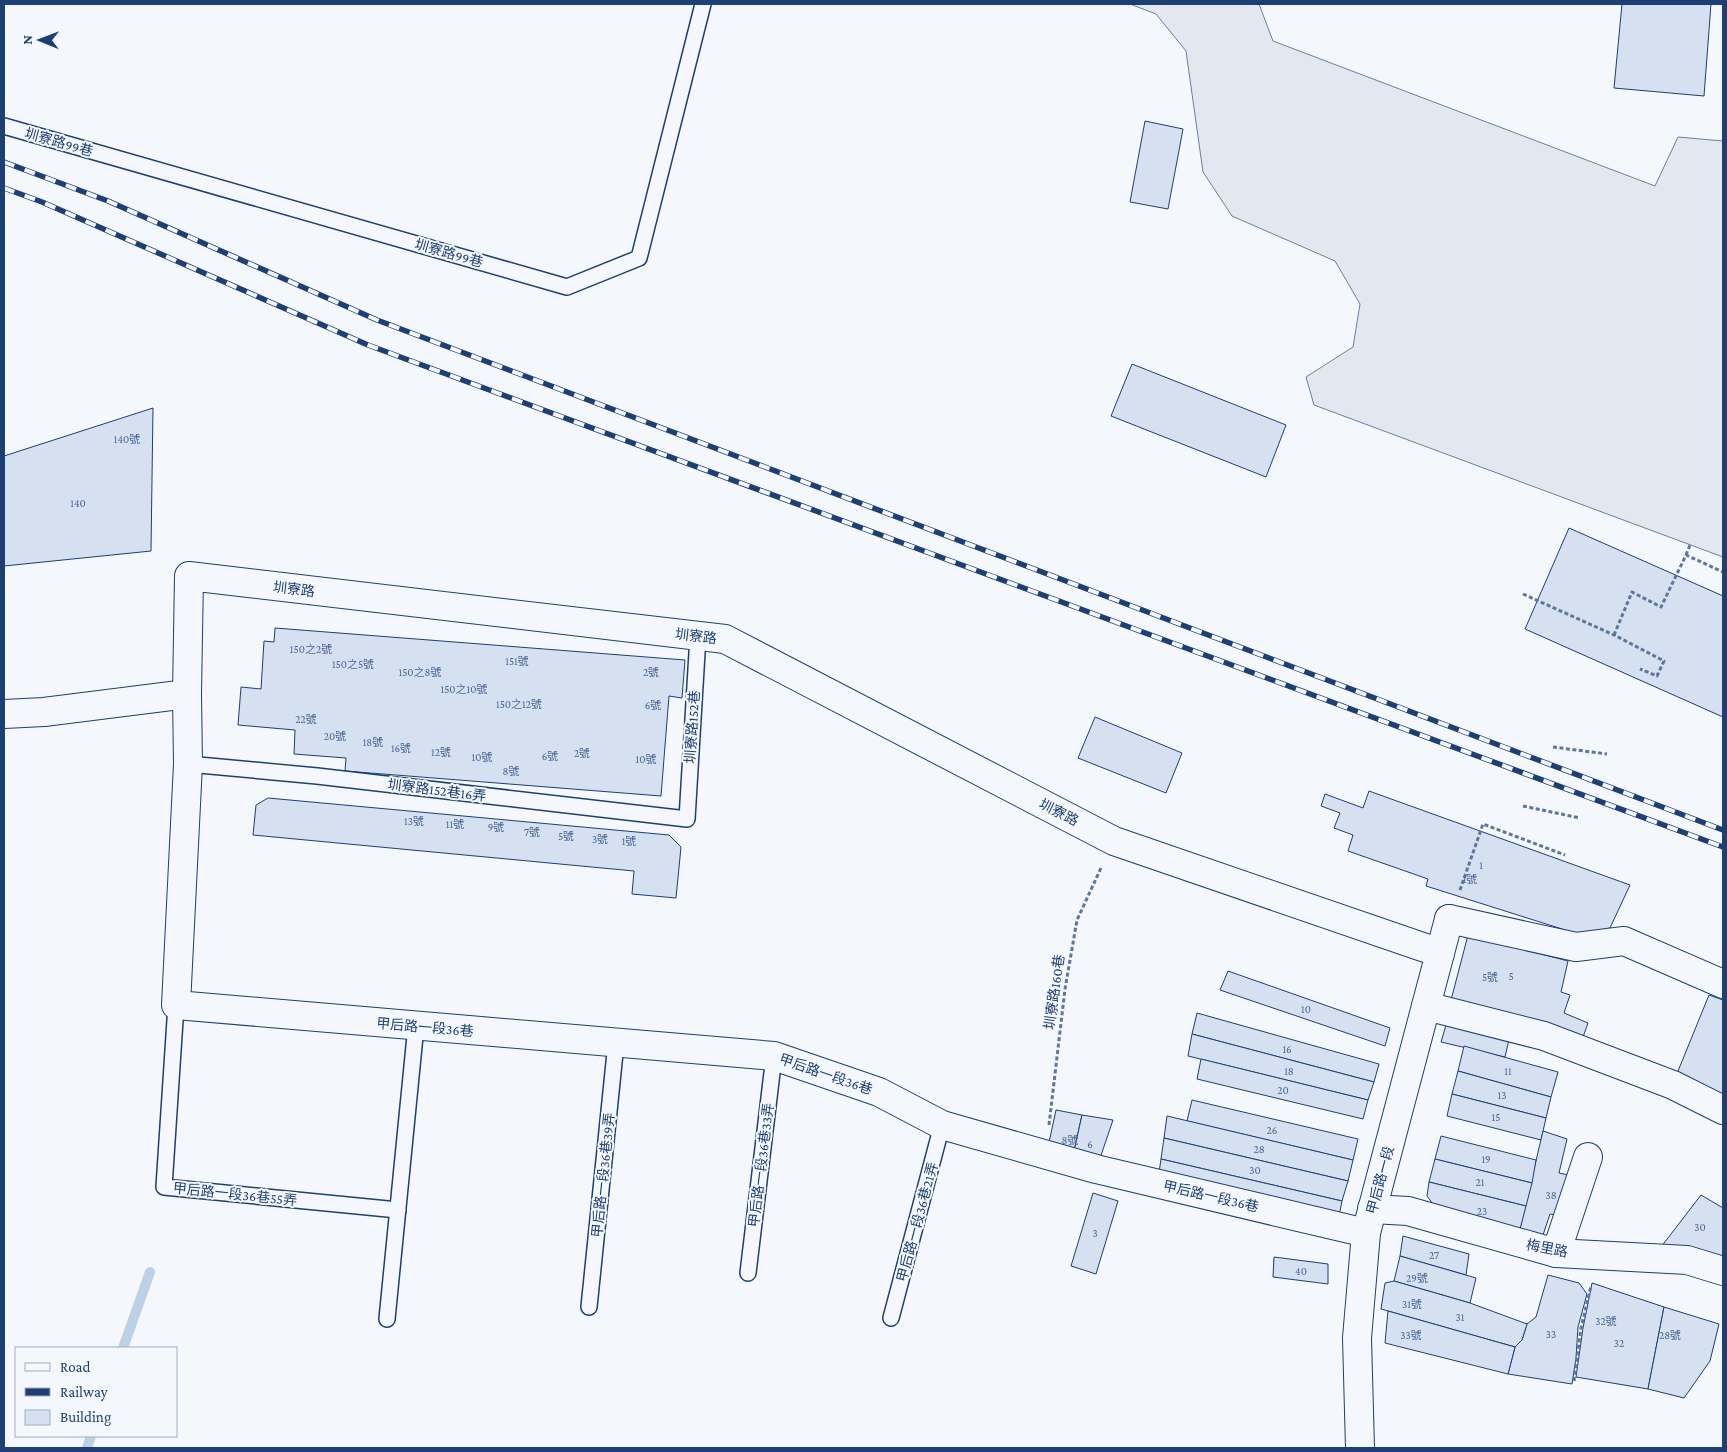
<svg xmlns="http://www.w3.org/2000/svg" width="1727" height="1452" font-family="'Crimson Pro','Noto Sans TC',serif">
<style>
.parking{fill:#e3e8f0;stroke:#687fa3}
.lines{fill:none;stroke-linecap:round;stroke-linejoin:round}
.stream{stroke:#bed0e5;stroke-width:10}
.building{fill:#d5e0f0;stroke:#1d3f73}
.lane-casing{stroke:#1d3f73;stroke-width:18}
.street-casing{stroke:#1d3f73;stroke-width:30}
.secondary-casing{stroke:#1d3f73;stroke-width:30}
.path{stroke:#5e769c;stroke-width:3;stroke-dasharray:4 2.5;stroke-linecap:butt}
.lane{stroke:#f4f7fb;stroke-width:15}
.street{stroke:#f4f7fb;stroke-width:28}
.secondary{stroke:#f4f7fb;stroke-width:28}
.rail-casing{stroke:#1d3f73;stroke-width:5.5}
.rail{stroke:#f4f7fb;stroke-width:4;stroke-dasharray:11;stroke-linecap:butt}
.labels{text-anchor:middle;dominant-baseline:central;stroke-width:4;stroke-linejoin:round;paint-order:stroke}
.number-label{font-size:11px;fill:#4b6792}
.street-label{font-size:14px;fill:#1d3f73;stroke:#f4f7fb}
</style>
<rect width="100%" height="100%" fill="#f4f7fb"/>
<!-- parking -->
<polygon class="parking" points="1130,4 1259,4 1273,41 1655,186 1678,137 1723,141 1723,557 1314,405 1306,377 1353,347 1360,304 1335,261 1232,216 1203,172 1186,51 1156,14"/>
<g class="lines">
<!-- stream -->
<g class="stream">
<polyline points="123,1348 150,1272"/>
<polyline points="87,1448 91,1436"/>
</g>
</g>
<!-- building -->
<g class="building">
<polygon points="1622,4 1711,4 1704,96 1614,88"/>
<polygon points="1145,121 1183,129 1168,209 1130,202"/>
<polygon points="1132,364 1286,425 1266,477 1111,416"/>
<polygon points="153,408 151,551 4,566 4,456"/>
<polygon points="1569,528 1723,596 1723,717 1525,629"/>
<polygon points="275,628 685,660 682,698 669,696 661,796 345,771 346,758 294,754 295,730 238,725 241,687 261,689 264,641 274,642"/>
<polygon points="1095,717 1182,753 1166,793 1078,758"/>
<polygon points="1369,791 1630,885 1610,928 1581,935 1426,886 1428,879 1348,851 1353,835 1334,828 1340,813 1321,806 1325,794 1363,808"/>
<polygon points="268,798 669,835 681,847 676,898 632,894 634,871 253,835 256,805"/>
<polygon points="1468,935 1568,961 1561,992 1570,995 1564,1013 1588,1023 1582,1040 1450,1004"/>
<polygon points="1228,971 1390,1028 1385,1046 1220,990"/>
<polygon points="1709,995 1723,1000 1723,1095 1676,1076"/>
<polygon points="1197,1013 1379,1064 1374,1082 1192,1034"/>
<polygon points="1447,1022 1510,1035 1505,1057 1441,1042"/>
<polygon points="1192,1034 1374,1082 1368,1100 1188,1056"/>
<polygon points="1464,1046 1558,1072 1551,1097 1458,1071"/>
<polygon points="1201,1059 1368,1100 1363,1119 1197,1079"/>
<polygon points="1458,1071 1551,1097 1546,1118 1452,1094"/>
<polygon points="1452,1094 1546,1118 1541,1140 1447,1116"/>
<polygon points="1192,1100 1358,1139 1353,1160 1187,1121"/>
<polygon points="1056,1110 1082,1115 1070,1169 1045,1161"/>
<polygon points="1082,1115 1113,1120 1094,1176 1070,1169"/>
<polygon points="1167,1116 1353,1160 1348,1181 1164,1138"/>
<polygon points="1543,1131 1567,1139 1559,1173 1578,1177 1567,1217 1550,1214 1540,1244 1518,1237"/>
<polygon points="1441,1136 1536,1160 1532,1183 1435,1159"/>
<polygon points="1164,1138 1348,1181 1342,1201 1161,1159"/>
<polygon points="1161,1159 1342,1201 1338,1221 1157,1186"/>
<polygon points="1435,1159 1532,1183 1526,1206 1429,1182"/>
<polygon points="1429,1182 1526,1206 1518,1237 1442,1216 1427,1196"/>
<polygon points="1093,1193 1118,1201 1096,1274 1071,1266"/>
<polygon points="1701,1195 1723,1208 1723,1260 1661,1247"/>
<polygon points="1403,1236 1469,1254 1466,1275 1400,1256"/>
<polygon points="1400,1256 1476,1278 1470,1303 1394,1281"/>
<polygon points="1274,1257 1328,1264 1328,1284 1273,1277"/>
<polygon points="1548,1275 1579,1283 1587,1294 1578,1327 1576,1358 1572,1384 1508,1374 1515,1347 1522,1340 1527,1324 1536,1317"/>
<polygon points="1394,1281 1470,1303 1527,1324 1522,1340 1515,1347 1381,1309 1385,1283"/>
<polygon points="1592,1283 1664,1307 1648,1389 1576,1377 1583,1328"/>
<polygon points="1664,1307 1719,1324 1710,1361 1684,1398 1648,1389"/>
<polygon points="1388,1311 1515,1347 1508,1374 1385,1343"/>
</g>
<g class="lines">
<defs>
<g id="lane">
<polyline points="4,126 567,287 639,258 703,4"/>
<polyline points="188,764 317,776 687,819 698,636"/>
<polyline points="176,1005 164,1187 398,1210"/>
<polyline points="748,1273 774,1056"/>
<polyline points="589,1307 616,1043"/>
<polyline points="891,1318 942,1125"/>
<polyline points="387,1319 416,1026"/>
</g>
<g id="street">
<polyline points="187,694 188,764 176,1005 774,1056 879,1092 942,1125 1096,1169 1366,1233"/>
<polyline points="1449,919 1576,947 1624,941 1723,984"/>
<polyline points="1426,1006 1544,1036 1673,1085 1723,1110"/>
<polyline points="1372,1209 1408,1211 1556,1253 1687,1260 1723,1271"/>
<polyline points="1556,1253 1588,1157"/>
</g>
<g id="secondary">
<polyline points="4,714 44,712 187,694 189,576 725,639 1114,841 1440,953"/>
<polyline points="1360,1448 1357,1338 1366,1233 1449,919"/>
</g>
</defs>
<!-- lane casing -->
<use href="#lane" class="lane-casing"/>
<!-- street casing -->
<use href="#street" class="street-casing"/>
<!-- secondary casing -->
<use href="#secondary" class="secondary-casing"/>
<!-- path -->
<g class="path">
<polyline points="1686,555 1690,545"/>
<polyline points="1523,594 1614,635 1664,661 1657,676 1640,669"/>
<polyline points="1614,635 1632,592 1661,607 1686,555 1723,572"/>
<polyline points="1553,747 1607,754"/>
<polyline points="1523,806 1580,818"/>
<polyline points="1460,890 1483,824 1565,855"/>
<polyline points="1049,1125 1065,989 1077,920 1101,868"/>
<polyline points="1574,1381 1581,1328 1591,1286"/>
</g>
<!-- lane -->
<use href="#lane" class="lane"/>
<!-- street -->
<use href="#street" class="street"/>
<!-- secondary -->
<use href="#secondary" class="secondary"/>
<defs>
<g id="rail">
<polyline points="4,162 108,201 377,320 1723,830"/>
<polyline points="4,188 42,202 368,345 1723,847"/>
</g>
</defs>
<!-- rail casing -->
<use href="#rail" class="rail-casing"/>
<!-- rail -->
<use href="#rail" class="rail"/>
</g>
<g class="labels">
<!-- number labels -->
<g class="number-label">
<text x="127" y="439">140號</text>
<text x="78" y="503">140</text>
<text x="311" y="649">150之2號</text>
<text x="517" y="661">151號</text>
<text x="353" y="664">150之5號</text>
<text x="420" y="672">150之8號</text>
<text x="651" y="672">2號</text>
<text x="464" y="689">150之10號</text>
<text x="519" y="704">150之12號</text>
<text x="653" y="705">6號</text>
<text x="306" y="719">22號</text>
<text x="335" y="736">20號</text>
<text x="373" y="742">18號</text>
<text x="401" y="748">16號</text>
<text x="441" y="752">12號</text>
<text x="582" y="753">2號</text>
<text x="550" y="756">6號</text>
<text x="482" y="757">10號</text>
<text x="646" y="759">10號</text>
<text x="511" y="771">8號</text>
<text x="414" y="821">13號</text>
<text x="455" y="824">11號</text>
<text x="496" y="827">9號</text>
<text x="532" y="832">7號</text>
<text x="566" y="836">5號</text>
<text x="600" y="839">3號</text>
<text x="629" y="841">1號</text>
<text x="1481" y="865">1</text>
<text x="1470" y="879">1號</text>
<text x="1511" y="976">5</text>
<text x="1490" y="977">5號</text>
<text x="1306" y="1009">10</text>
<text x="1287" y="1049">16</text>
<text x="1289" y="1071">18</text>
<text x="1508" y="1071">11</text>
<text x="1283" y="1090">20</text>
<text x="1502" y="1095">13</text>
<text x="1496" y="1117">15</text>
<text x="1272" y="1130">26</text>
<text x="1070" y="1140">8號</text>
<text x="1090" y="1144">6</text>
<text x="1259" y="1149">28</text>
<text x="1486" y="1159">19</text>
<text x="1255" y="1170">30</text>
<text x="1480" y="1182">21</text>
<text x="1551" y="1195">38</text>
<text x="1482" y="1211">23</text>
<text x="1700" y="1227">30</text>
<text x="1095" y="1233">3</text>
<text x="1434" y="1255">27</text>
<text x="1301" y="1271">40</text>
<text x="1417" y="1278">29號</text>
<text x="1412" y="1304">31號</text>
<text x="1460" y="1317">31</text>
<text x="1606" y="1321">32號</text>
<text x="1551" y="1334">33</text>
<text x="1411" y="1335">33號</text>
<text x="1670" y="1335">28號</text>
<text x="1619" y="1343">32</text>
</g>
<!-- street labels -->
<g class="street-label">
<text transform="translate(59 142) rotate(16)">圳寮路99巷</text>
<text transform="translate(449 253) rotate(16)">圳寮路99巷</text>
<text transform="translate(294 589) rotate(7)">圳寮路</text>
<text transform="translate(696 636) rotate(7)">圳寮路</text>
<text transform="translate(692 727) rotate(-86)">圳寮路152巷</text>
<text transform="translate(437 790) rotate(7)">圳寮路152巷16弄</text>
<text transform="translate(1059 812) rotate(27)">圳寮路</text>
<text transform="translate(1054 992) rotate(-82)">圳寮路160巷</text>
<text transform="translate(425 1027) rotate(5)">甲后路一段36巷</text>
<text transform="translate(826 1074) rotate(19)">甲后路一段36巷</text>
<text transform="translate(761 1165) rotate(-83)">甲后路一段36巷33弄</text>
<text transform="translate(603 1175) rotate(-84)">甲后路一段36巷39弄</text>
<text transform="translate(1380 1180) rotate(-75)">甲后路一段</text>
<text transform="translate(235 1194) rotate(6)">甲后路一段36巷55弄</text>
<text transform="translate(1211 1196) rotate(13)">甲后路一段36巷</text>
<text transform="translate(917 1222) rotate(-75)">甲后路一段36巷21弄</text>
<text transform="translate(1547 1248) rotate(11)">梅里路</text>
</g>
</g>
<!-- border -->
<rect width="1727" height="1452" fill="none" stroke="#1d3f73" stroke-width="10"/>
<!-- legend -->
<rect x="15" y="1347" width="162" height="90" fill="#f4f7fb" stroke="#9eadc5"/>
<rect x="25" y="1363" width="25" height="8" fill="#f4f7fb" stroke="#9eadc5"/>
<text x="60" y="1372" font-size="15" fill="#1d3f73">Road</text>
<rect x="25" y="1388" width="25" height="8" fill="#1d3f73" stroke="#9eadc5"/>
<text x="60" y="1397" font-size="15" fill="#1d3f73">Railway</text>
<rect x="25" y="1410" width="25" height="15" fill="#d5e0f0" stroke="#9eadc5"/>
<text x="60" y="1422" font-size="15" fill="#1d3f73">Building</text>
<!-- north arrow -->
<g transform="translate(40 40) rotate(271)" stroke="#f4f7fb" stroke-width="4" paint-order="stroke">
<path d="M0-4L9 19L0 12L-9 19Z" fill="#1d3f73"/>
<text y="-8" font-size="14" font-weight="bold" text-anchor="middle" fill="#1d3f73">N</text>
</g>
</svg>
